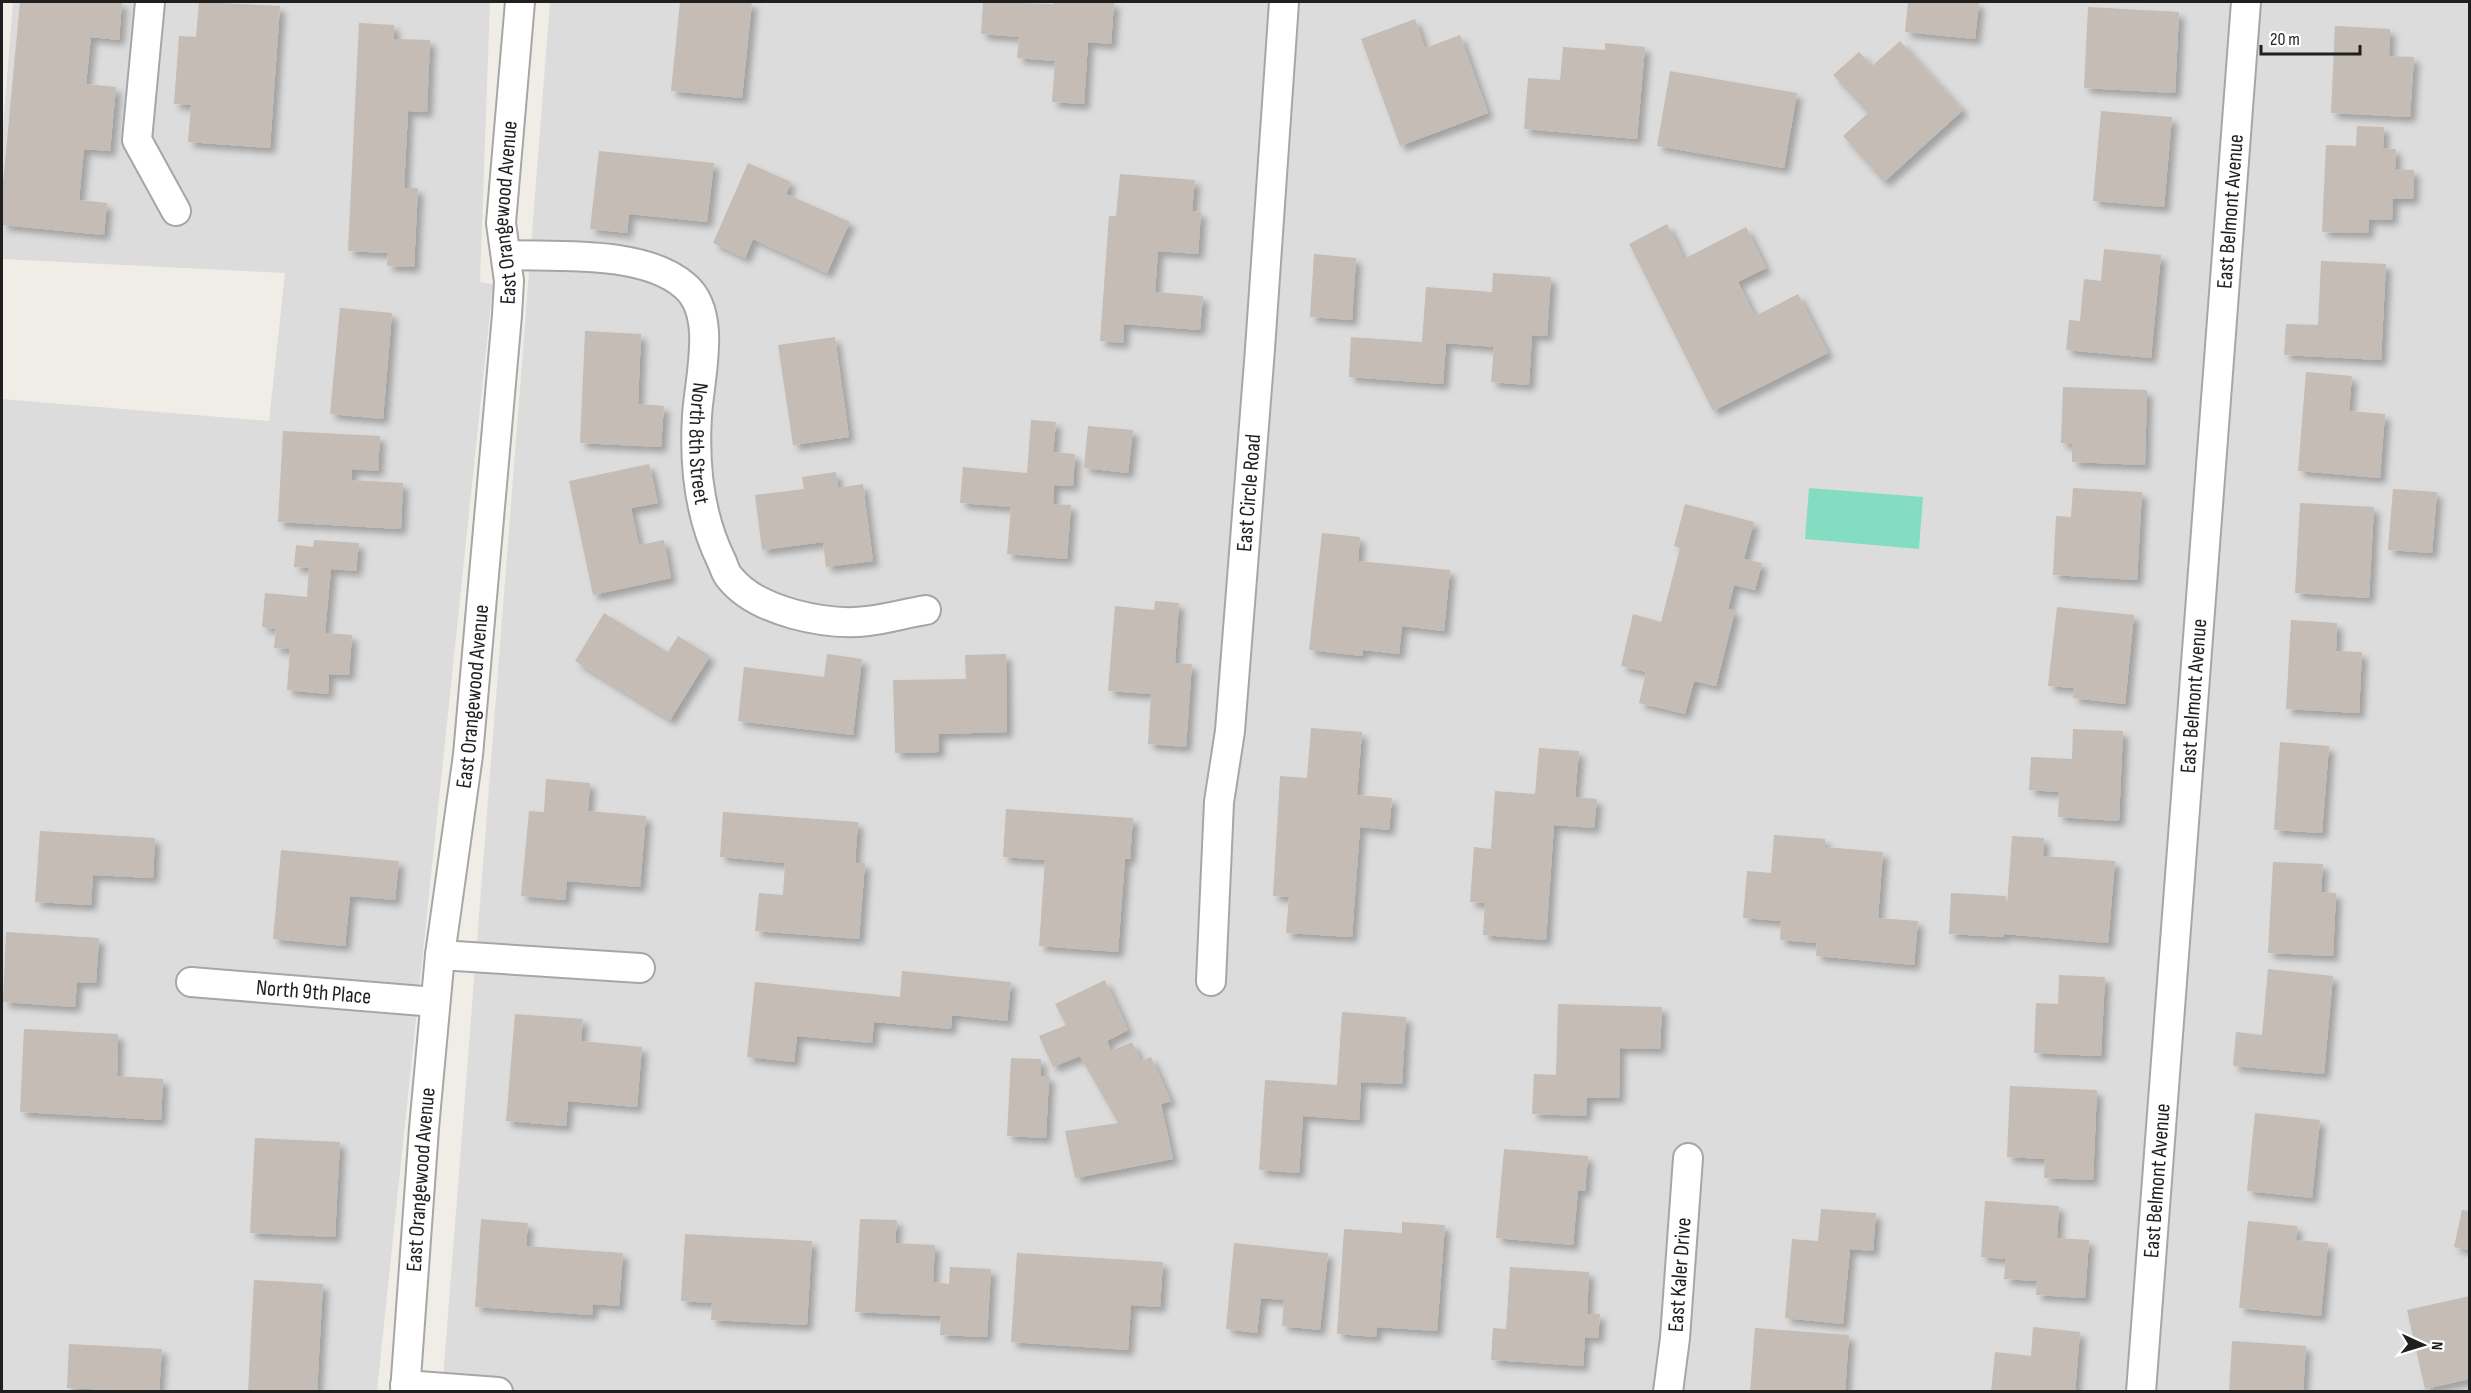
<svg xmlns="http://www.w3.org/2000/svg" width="2471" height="1393" font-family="'Sofia Sans Condensed',sans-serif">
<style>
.residential{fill:#dddcdc}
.pitch{fill:#85ddc1}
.building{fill:#c4bcb5;filter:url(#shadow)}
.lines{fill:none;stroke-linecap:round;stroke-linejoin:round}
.minor-casing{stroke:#a6a6a6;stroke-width:32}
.minor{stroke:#fff;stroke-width:28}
.labels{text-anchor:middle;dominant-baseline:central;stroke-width:4.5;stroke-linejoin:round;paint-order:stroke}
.street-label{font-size:22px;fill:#1f1f1f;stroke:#fff}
</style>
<defs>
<filter id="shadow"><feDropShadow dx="5.5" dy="5.5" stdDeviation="3" flood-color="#0004"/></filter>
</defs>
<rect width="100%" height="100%" fill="#f0ede6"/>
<!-- residential -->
<g class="residential">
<polygon points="13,2 490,2 480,282 493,284 377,1391 2,1391 2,399 269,421 285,273 2,259 2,140"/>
<polygon points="550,2 2469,2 2469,1391 442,1392"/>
</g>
<!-- pitch -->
<polygon class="pitch" points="1809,488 1923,497 1919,549 1805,539"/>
<!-- building -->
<g class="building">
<polygon points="20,2 122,2 119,40 91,37 86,84 116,87 110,151 84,149 79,200 107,203 104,235 2,225 2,194"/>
<polygon points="199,2 280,6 270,148 188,142 191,105 174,104 179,36 196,37"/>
<polygon points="680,2 752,2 742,98 671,91"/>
<polygon points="983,2 1053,4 1053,2 1114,2 1111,44 1088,42 1084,104 1052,102 1055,61 1017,58 1019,37 981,34"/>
<polygon points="1908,2 1979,2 1975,39 1905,32"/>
<polygon points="2088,7 2179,12 2175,93 2084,88"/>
<polygon points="1415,19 1425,48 1460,35 1488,113 1400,146 1361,39"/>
<polygon points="359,23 394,25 394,39 430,40 427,112 408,111 404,188 418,188 414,267 387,266 388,253 348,251"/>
<polygon points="2335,26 2390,29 2389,56 2414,57 2410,117 2331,113"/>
<polygon points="1900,41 1963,110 1884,182 1843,136 1868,113 1833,75 1859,52 1872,66"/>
<polygon points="1605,43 1645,47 1637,139 1524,129 1528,78 1560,80 1563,47 1605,50"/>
<polygon points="1670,71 1797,93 1784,168 1657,146"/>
<polygon points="2101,111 2172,117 2164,207 2093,201"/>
<polygon points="2357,126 2384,127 2383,148 2396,149 2395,169 2414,170 2413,199 2393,199 2392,220 2369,219 2368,233 2322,232 2326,145 2356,146"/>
<polygon points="599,151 714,163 707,222 629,214 627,233 590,229"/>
<polygon points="748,163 791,182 786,194 850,222 827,273 753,239 745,258 713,243"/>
<polygon points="1120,174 1195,180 1192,211 1201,212 1198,254 1158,251 1155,292 1203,296 1200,330 1124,324 1123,343 1100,341 1109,216 1116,216"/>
<polygon points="1667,224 1684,259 1746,227 1766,268 1738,282 1755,316 1798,294 1828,353 1713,411 1629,244"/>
<polygon points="2104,249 2161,255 2151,358 2066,350 2069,320 2080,321 2084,279 2101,281"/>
<polygon points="1314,254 1356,258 1352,320 1310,317"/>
<polygon points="2321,261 2386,264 2381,360 2284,355 2286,324 2318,325"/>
<polygon points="1493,273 1551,277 1547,336 1532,335 1529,385 1491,382 1494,347 1446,343 1443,384 1349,377 1351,337 1422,342 1426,287 1492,292"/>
<polygon points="340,308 392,313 383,419 330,414"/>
<polygon points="585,331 641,334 638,404 664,406 661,447 580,443"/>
<polygon points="835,337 849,437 793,445 778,345"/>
<polygon points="2306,372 2352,376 2349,411 2385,414 2380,478 2298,471"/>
<polygon points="2063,387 2147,390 2145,465 2072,462 2072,444 2061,443"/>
<polygon points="1031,420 1056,422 1053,452 1075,454 1073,486 1054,485 1053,504 1071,505 1067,559 1007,554 1011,507 960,503 963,467 1027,473"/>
<polygon points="1088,426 1133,430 1128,473 1084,468"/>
<polygon points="283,431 380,436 378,471 352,469 351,480 403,483 401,529 278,522"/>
<polygon points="649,464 658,503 631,508 639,545 664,540 671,578 593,595 569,481"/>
<polygon points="836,472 838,488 863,484 873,561 826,567 823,542 762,550 755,495 804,489 802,477"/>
<polygon points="2073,488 2142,492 2137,580 2053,575 2056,516 2071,517"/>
<polygon points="2393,489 2437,492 2432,553 2388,550"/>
<polygon points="2300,503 2374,507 2369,598 2295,593"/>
<polygon points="1685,504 1754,522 1744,559 1762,563 1755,590 1734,585 1728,609 1735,611 1716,686 1694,681 1685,714 1639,703 1646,672 1621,666 1633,614 1661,622 1680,548 1674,546"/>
<polygon points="1322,533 1360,537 1358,561 1450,570 1444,631 1402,626 1399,654 1363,650 1362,656 1309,650"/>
<polygon points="314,540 359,543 356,571 331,569 325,633 352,635 349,675 329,674 328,694 287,690 290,649 274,648 276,629 262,627 265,593 307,597 309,568 294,567 296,545 313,547"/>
<polygon points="1155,601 1179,603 1175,663 1192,664 1186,747 1148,744 1151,694 1108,691 1115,606 1154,610"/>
<polygon points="2057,607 2134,615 2125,704 2073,698 2074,688 2048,686"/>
<polygon points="604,613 668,652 678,636 710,656 670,720 575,661"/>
<polygon points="2291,620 2337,623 2336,651 2362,652 2359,713 2286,709"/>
<polygon points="827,654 862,659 853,735 738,721 744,667 824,677"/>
<polygon points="1006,654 1007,732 939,734 939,752 895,753 893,680 966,679 965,655"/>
<polygon points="1311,728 1362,732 1357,795 1392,798 1389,830 1360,827 1352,937 1286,933 1289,897 1273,896 1280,776 1307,778"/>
<polygon points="2073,729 2123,731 2119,821 2058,817 2059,792 2029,790 2031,757 2072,759"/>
<polygon points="2280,742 2329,746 2322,833 2274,830"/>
<polygon points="1539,748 1579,751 1575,797 1597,799 1594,828 1554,825 1546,940 1483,935 1485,903 1470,902 1474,847 1491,849 1495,791 1535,794"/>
<polygon points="546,779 590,783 588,811 646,816 640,887 567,881 565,900 521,896 529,811 544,812"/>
<polygon points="1006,809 1133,818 1130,859 1125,859 1118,952 1039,946 1045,860 1003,857"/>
<polygon points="723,812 858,822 855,863 865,863 859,939 755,931 759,893 783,895 785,863 720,857"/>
<polygon points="40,831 155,838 153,878 93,875 91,905 35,902"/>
<polygon points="1774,835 1825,839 1825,847 1883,852 1878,918 1918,921 1914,965 1816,956 1817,943 1780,940 1781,921 1743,918 1747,871 1771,873"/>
<polygon points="2012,836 2044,838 2043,856 2115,861 2108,943 2004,934 2004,937 1949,934 1951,893 2006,896 2007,905"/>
<polygon points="281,850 399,861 395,900 350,896 345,946 273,939"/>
<polygon points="2273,862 2323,864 2321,892 2336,893 2333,956 2268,953"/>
<polygon points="6,932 99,938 96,983 77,982 75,1007 3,1002"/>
<polygon points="2268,969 2333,976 2324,1074 2233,1066 2236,1032 2262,1035"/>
<polygon points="902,971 1011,982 1007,1021 952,1015 951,1029 874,1022 872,1043 797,1036 794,1062 747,1057 755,982 900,997"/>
<polygon points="2059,975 2105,977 2101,1056 2034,1053 2036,1003 2058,1004"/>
<polygon points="1105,980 1128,1030 1107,1041 1111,1051 1132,1042 1141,1061 1151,1057 1171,1101 1161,1104 1173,1159 1075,1178 1065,1131 1118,1123 1080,1056 1053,1067 1039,1036 1066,1025 1055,1004"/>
<polygon points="1558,1004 1662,1007 1660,1049 1620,1048 1619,1098 1587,1098 1586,1116 1532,1114 1534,1074 1556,1075"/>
<polygon points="1342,1012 1406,1017 1402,1084 1361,1082 1359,1120 1303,1116 1299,1173 1259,1170 1265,1080 1337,1085"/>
<polygon points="515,1014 583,1019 581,1041 642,1047 637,1107 568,1101 566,1126 506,1121"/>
<polygon points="24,1029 118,1034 117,1076 163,1079 161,1120 20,1112"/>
<polygon points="1011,1058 1041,1059 1041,1076 1049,1076 1046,1138 1007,1136"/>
<polygon points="2010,1086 2097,1090 2093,1180 2044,1178 2045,1159 2007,1157"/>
<polygon points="2255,1113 2320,1120 2312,1198 2247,1191"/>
<polygon points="255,1138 340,1142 335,1237 250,1233"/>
<polygon points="1504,1149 1588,1156 1585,1191 1578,1190 1573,1245 1496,1238"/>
<polygon points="1985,1201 2059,1206 2057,1238 2089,1240 2085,1298 2036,1295 2037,1281 2004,1279 2006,1259 1981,1257"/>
<polygon points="1821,1209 1876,1213 1873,1251 1850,1249 1843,1324 1785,1318 1792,1239 1818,1241"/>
<polygon points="2462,1210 2470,1211 2470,1250 2454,1247"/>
<polygon points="481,1219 528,1223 526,1246 623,1253 619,1306 593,1304 592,1315 475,1307"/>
<polygon points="860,1219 897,1220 895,1243 935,1245 933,1282 949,1284 950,1267 991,1269 987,1337 940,1335 941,1316 855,1312"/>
<polygon points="2248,1221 2297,1226 2296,1240 2328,1243 2321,1316 2239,1308"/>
<polygon points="1402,1222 1445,1225 1437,1331 1377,1327 1376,1337 1337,1334 1344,1229 1402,1233"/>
<polygon points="685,1234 812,1241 807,1325 711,1320 712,1303 681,1301"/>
<polygon points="1234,1243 1328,1253 1320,1330 1282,1326 1284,1300 1261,1298 1257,1333 1226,1329"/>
<polygon points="1017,1253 1163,1262 1160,1307 1131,1305 1128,1350 1011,1342"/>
<polygon points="1510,1267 1589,1272 1587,1314 1600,1314 1598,1338 1585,1337 1583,1366 1491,1360 1493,1328 1506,1329"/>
<polygon points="254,1280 323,1284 317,1392 248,1392"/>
<polygon points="2470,1296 2470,1379 2425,1389 2407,1310"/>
<polygon points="2033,1327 2080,1332 2075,1392 1991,1392 1995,1352 2031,1356"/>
<polygon points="1755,1328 1849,1335 1845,1392 1750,1392"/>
<polygon points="2232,1341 2306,1346 2303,1392 2229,1392"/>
<polygon points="69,1344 162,1349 159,1392 67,1388"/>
</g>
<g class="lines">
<defs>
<g id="minor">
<polyline points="150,2 137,140 176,211"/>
<path id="s1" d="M506,255C559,257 644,250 685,286C718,314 699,379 697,416C694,465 700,518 722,562C724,567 726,574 730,578C757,612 827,626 868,621C887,619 907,613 926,610"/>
<polyline points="440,955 640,968"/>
<path id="s2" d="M1211,981L1219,802L1230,731L1260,349L1284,2"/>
<path id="s3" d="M191,982L435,1002"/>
<polyline points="405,1385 498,1392"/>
<path id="s4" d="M405,1392L424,1128L440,955L468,755L507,315L509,281L501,223L520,2"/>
<path id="s5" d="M1668,1392L1675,1338L1688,1158"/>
<path id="s6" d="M2141,1392L2246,2"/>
</g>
</defs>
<!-- minor casing -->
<use href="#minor" class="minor-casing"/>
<!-- minor -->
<use href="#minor" class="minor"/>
</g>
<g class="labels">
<!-- street labels -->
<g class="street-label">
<text stroke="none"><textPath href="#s6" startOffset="1184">East Belmont Avenue</textPath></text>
<text stroke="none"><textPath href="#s4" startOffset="1185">East Orangewood Avenue</textPath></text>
<text stroke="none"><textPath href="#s1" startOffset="348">North 8th Street</textPath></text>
<text stroke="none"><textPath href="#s2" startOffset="490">East Circle Road</textPath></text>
<text stroke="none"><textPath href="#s6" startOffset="698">East Belmont Avenue</textPath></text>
<text stroke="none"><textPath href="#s4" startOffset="699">East Orangewood Avenue</textPath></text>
<text stroke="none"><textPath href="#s3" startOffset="123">North 9th Place</textPath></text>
<text stroke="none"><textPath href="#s4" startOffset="213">East Orangewood Avenue</textPath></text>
<text stroke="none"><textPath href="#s6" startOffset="212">East Belmont Avenue</textPath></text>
<text stroke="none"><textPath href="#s5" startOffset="118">East Kaler Drive</textPath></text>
</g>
</g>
<!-- border -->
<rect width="2471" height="1393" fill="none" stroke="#1f1f1f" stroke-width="6"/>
<!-- north arrow -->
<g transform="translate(2423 1345) rotate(94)" stroke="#ffffff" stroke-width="4.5" paint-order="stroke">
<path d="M0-4.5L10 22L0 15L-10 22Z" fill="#1f1f1f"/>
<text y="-9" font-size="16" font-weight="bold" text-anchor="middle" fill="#1f1f1f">N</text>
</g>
<!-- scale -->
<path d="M2261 45v9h99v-9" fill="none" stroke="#1f1f1f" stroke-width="3"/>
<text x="2270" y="45" font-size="18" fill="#1f1f1f" stroke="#ffffff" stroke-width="4.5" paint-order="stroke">20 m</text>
</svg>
